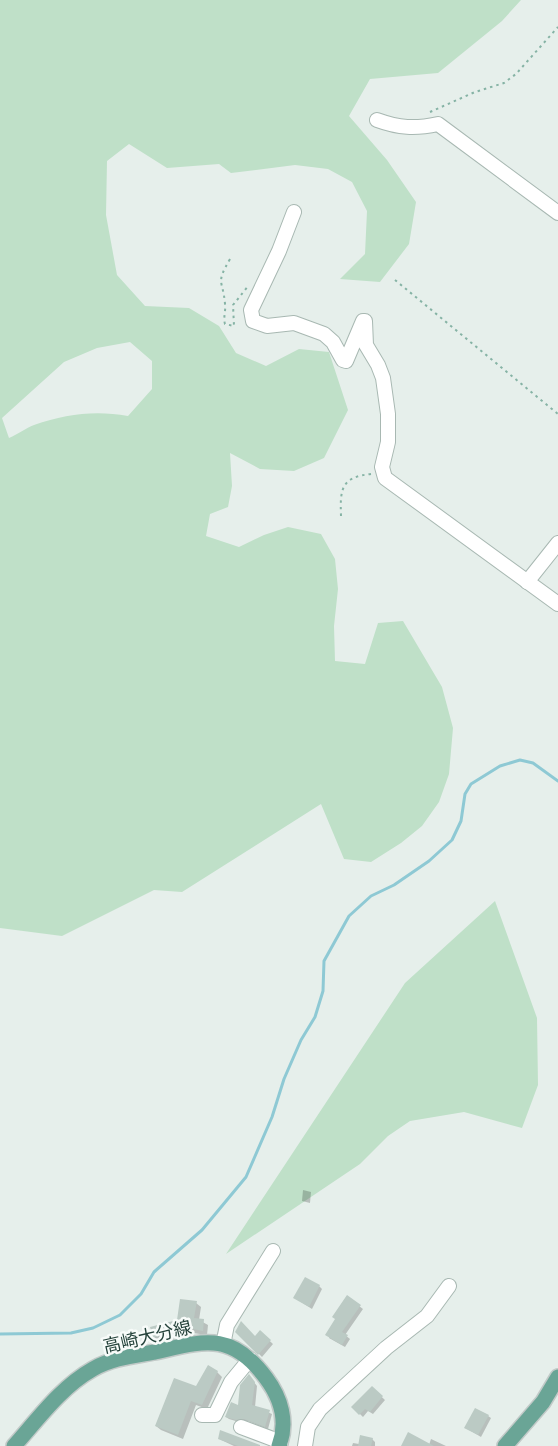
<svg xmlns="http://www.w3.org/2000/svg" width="558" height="1446" font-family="'Golos Text','Noto Sans JP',sans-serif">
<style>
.green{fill:#bfe0c8;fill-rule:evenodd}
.shadow{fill:#0003}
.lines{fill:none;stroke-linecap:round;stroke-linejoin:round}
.stream{stroke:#8ec9d4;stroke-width:3}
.building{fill:#bbcac4}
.minor-casing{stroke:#a8b8b2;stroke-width:16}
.major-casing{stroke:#c2cac8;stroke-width:18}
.path{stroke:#86b3a5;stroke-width:2;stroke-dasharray:2.5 4;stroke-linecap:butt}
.minor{stroke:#fff;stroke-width:14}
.major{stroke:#6aa596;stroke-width:15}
.labels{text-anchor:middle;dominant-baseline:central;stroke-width:5;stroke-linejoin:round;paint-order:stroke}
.street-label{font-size:18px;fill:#24423a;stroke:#f7fbf9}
</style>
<rect width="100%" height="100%" fill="#e6efeb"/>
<!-- green -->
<g class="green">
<path d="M0,0H521L502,21L438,73L370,79L349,116L387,160L416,202L409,244L380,282L340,279L365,254L367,211L352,182L328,169L295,165L231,173L219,164L167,168L129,144L107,161L106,215L117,275L145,306L189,308L219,326L236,353L266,366L299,349L329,352L348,410L324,458L294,471L260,469L230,453L232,486L228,507L210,514L206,536L239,547L264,535L288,527L321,534L335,559L338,589L334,626L335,661L365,664L378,623L403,621L442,687L453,728L449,774L439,802L422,826L401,843L371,862L344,859L321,804L182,892L154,890L62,936L0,928ZM130,342L152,361V389L128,416C95,410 66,414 34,425C26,428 18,434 9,438L2,418L64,362L97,348Z"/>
<polygon points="495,901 537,1018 538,1085 522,1128 464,1112 410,1121 388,1136 360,1164 226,1254 405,983"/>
</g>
<!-- shadow -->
<g class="shadow">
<polygon points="303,1190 311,1192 310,1203 302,1201"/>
<polygon points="319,1286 322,1289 312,1309 295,1298"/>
<polygon points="347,1297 363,1309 345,1335 350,1339 345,1347 329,1338"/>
<polygon points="196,1303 201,1307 199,1320 208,1325 207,1335 193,1333 159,1342 154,1337 178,1321"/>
<polygon points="236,1331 255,1338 260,1332 273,1344 262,1357"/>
<polygon points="217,1372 222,1377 207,1409 196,1405 183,1439 161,1430 156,1426 197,1388"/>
<polygon points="249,1376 257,1386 255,1407 272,1414 268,1429 248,1421 239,1422 229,1419 226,1417 239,1407"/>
<polygon points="372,1388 385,1400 373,1414 368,1411 363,1417 353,1407"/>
<polygon points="488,1416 491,1418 481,1437 466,1428"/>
<polygon points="219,1439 259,1446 234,1446"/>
<polygon points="372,1439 375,1442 375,1446 352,1446 353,1443 359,1444"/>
<polygon points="431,1439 446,1446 403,1446 429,1445"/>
</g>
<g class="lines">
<!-- stream -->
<polyline class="stream" points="0,1334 71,1333 93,1328 120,1315 141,1294 154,1272 202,1230 246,1177 272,1117 284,1079 301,1040 315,1017 323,991 324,961 349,916 371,896 394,885 429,861 452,840 461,821 465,794 471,784 500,766 520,760 533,763 558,781"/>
</g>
<!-- building -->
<g class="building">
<polygon points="305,1277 320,1285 309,1307 293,1298"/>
<polygon points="347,1295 361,1305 342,1332 348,1335 342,1345 325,1335 335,1319 332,1317"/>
<polygon points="180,1299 197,1301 194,1318 204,1319 203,1331 188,1328 153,1338 150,1327 177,1320"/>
<polygon points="241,1321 255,1336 260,1330 271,1340 258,1355 235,1332"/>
<polygon points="208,1365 218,1371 202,1405 191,1401 178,1435 155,1426 174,1378 196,1386"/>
<polygon points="249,1374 255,1382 252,1405 270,1410 265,1427 244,1419 236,1420 225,1417 231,1402 238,1405 240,1385"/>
<polygon points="372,1386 383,1396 370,1412 365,1409 359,1415 351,1407"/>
<polygon points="475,1408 489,1415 478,1435 464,1428"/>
<polygon points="220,1430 260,1445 260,1446 238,1446 218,1439"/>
<polygon points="408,1432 434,1446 401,1446"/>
<polygon points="360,1435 373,1438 371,1446 358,1446"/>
</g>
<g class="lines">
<defs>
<g id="minor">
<path d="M377,120C399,128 415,129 438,124L558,213"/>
<polyline points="294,212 279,251 251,310 253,321 267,326 294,323 324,334 333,342 343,360 346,361 363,321 365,321 366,345 378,365 383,378 388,414 388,442 382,467 385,478 558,604"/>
<polyline points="527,582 558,543"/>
<polyline points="223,1345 227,1325 273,1251"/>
<polyline points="202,1415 215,1415 231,1382 250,1359"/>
<polyline points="241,1427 281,1442"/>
<polyline points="305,1446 308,1427 320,1409 386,1348 427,1316 449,1286"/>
</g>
<g id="major">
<path d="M14,1446C38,1419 61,1387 93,1369C112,1358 133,1356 155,1352C204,1341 231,1331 266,1378C281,1398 288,1422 279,1446"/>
<polyline points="505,1446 543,1402 558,1377"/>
</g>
</defs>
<!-- minor casing -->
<use href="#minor" class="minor-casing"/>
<!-- major casing -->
<use href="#major" class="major-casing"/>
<!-- path -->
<g class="path">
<polyline points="430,112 475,92 504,83 516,74 558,27"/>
<path d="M230,259C215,285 223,279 225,304C226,311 223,318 225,324L234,326L233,305L249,285"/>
<polyline points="395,280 558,414"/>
<path d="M341,516C340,489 341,477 371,474"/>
</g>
<!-- minor -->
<use href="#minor" class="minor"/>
<!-- major -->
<use href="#major" class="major"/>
</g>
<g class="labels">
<!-- street labels -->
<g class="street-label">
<text transform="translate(147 1336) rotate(-13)">高崎大分線</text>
</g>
</g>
</svg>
